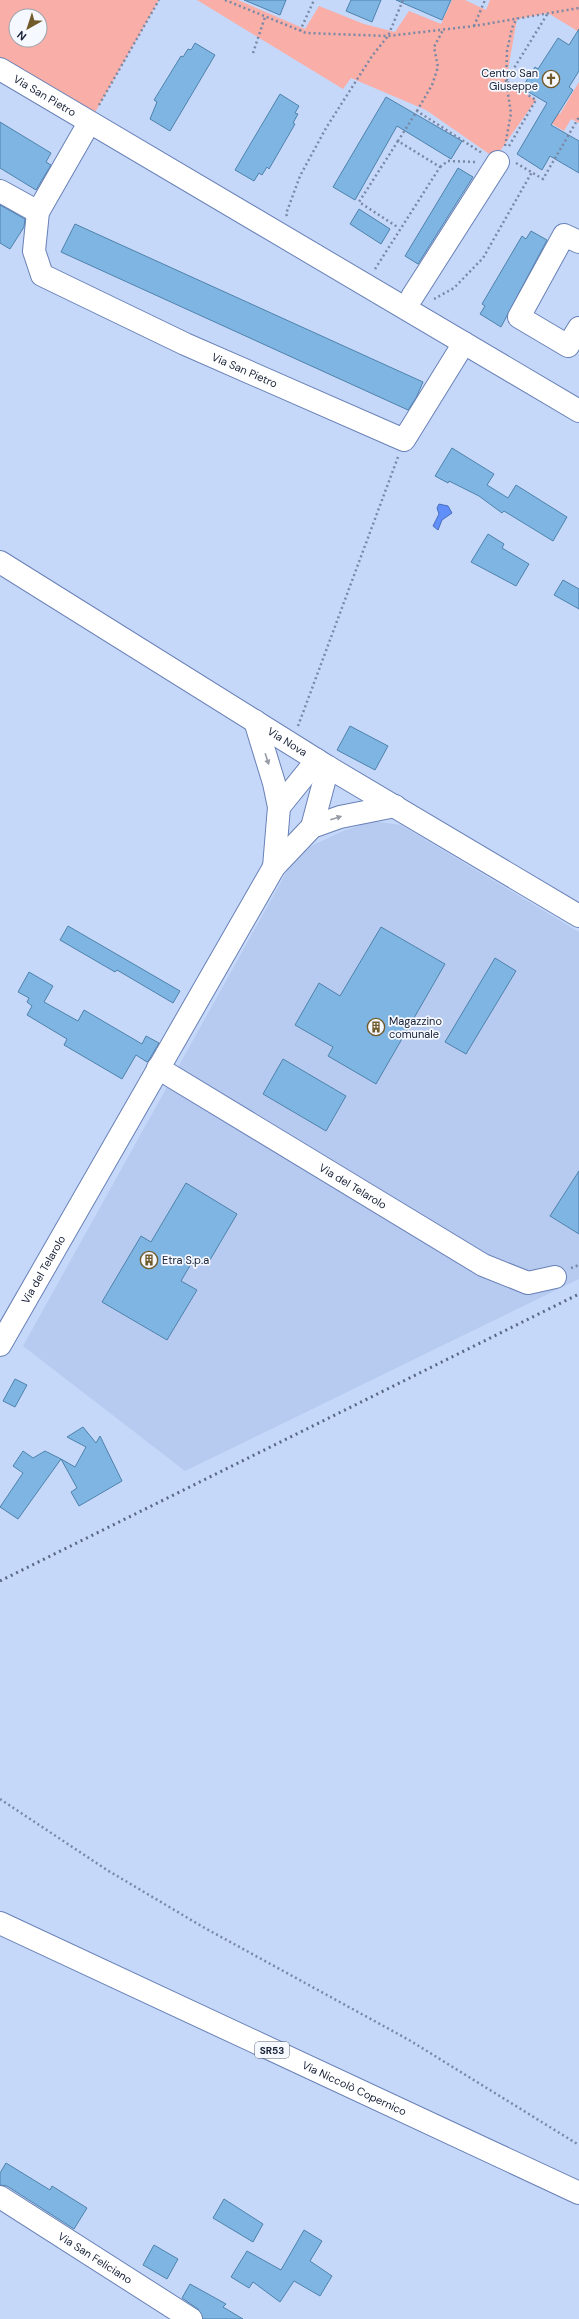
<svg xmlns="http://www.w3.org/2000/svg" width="579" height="2319" font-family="'DM Sans',sans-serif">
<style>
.built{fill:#b7caf0}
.green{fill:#f9aea7;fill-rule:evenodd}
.water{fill:#608ffa;stroke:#4a6ebf}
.building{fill:#7fb5e2;stroke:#4e82ac}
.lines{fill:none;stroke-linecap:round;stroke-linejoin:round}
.minor-casing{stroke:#6881b6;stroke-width:24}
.highway-casing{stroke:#6881b6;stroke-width:24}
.path{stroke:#7988a5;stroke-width:2.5;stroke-dasharray:2 3;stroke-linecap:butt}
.minor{stroke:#fff;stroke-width:22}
.highway{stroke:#fff;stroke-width:22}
.rail{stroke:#5b6883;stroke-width:3;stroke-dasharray:2 4;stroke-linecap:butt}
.oneway{fill:#969ba5}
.labels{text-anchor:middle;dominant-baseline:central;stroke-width:3.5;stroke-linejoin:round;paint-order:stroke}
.shield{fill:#f5f8fe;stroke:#596172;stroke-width:1}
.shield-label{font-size:10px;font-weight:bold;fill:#162036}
.poi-label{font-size:11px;fill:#162036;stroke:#f5f8fe;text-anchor:start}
.street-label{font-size:11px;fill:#162036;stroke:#f5f8fe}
</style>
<rect width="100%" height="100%" fill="#c6d8fa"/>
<!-- built -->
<polygon class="built" points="372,821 401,825 579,932 579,1279 185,1471 23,1346 287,871 309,847 343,831"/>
<!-- green -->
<g class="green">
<path d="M0,0H159L89,123L0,69ZM16,16H40V40H16Z"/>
<polygon points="197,0 238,0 305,29 319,6 364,24 395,32 409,11 441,24 452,0 465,0 486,10 490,0 579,0 579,32 548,13 517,19 506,81 536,100 495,158 426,110 351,78 343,89"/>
<polygon points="579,82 579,123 571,119 564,131 552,124 557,113 560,114"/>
</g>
<!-- water -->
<polygon class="water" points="439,504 448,506 452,513 442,520 438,530 433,526 439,514 437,508"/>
<!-- building -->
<g class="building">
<polygon points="244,0 286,0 280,15"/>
<polygon points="351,0 381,0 372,22 346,11"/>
<polygon points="396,0 451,0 442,20"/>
<polygon points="579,29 579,71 569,87 573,90 551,125 579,141 579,173 550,156 542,170 517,154 547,103 522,88 535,67 538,69 558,38 569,45"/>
<polygon points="195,43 215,55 170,131 150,119 157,102 154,100 181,56 183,57 188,49 191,50"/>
<polygon points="280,94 299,106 295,113 298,114 293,123 295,124 269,169 267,167 262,175 259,173 254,181 235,170"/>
<polygon points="386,97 462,141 451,159 397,126 355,200 333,187"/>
<polygon points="0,122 51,153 46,162 51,165 36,190 0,168"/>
<polygon points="458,168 473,177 418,264 405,256"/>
<polygon points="0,205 25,219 24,227 10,249 0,243"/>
<polygon points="359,209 390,229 381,244 350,224"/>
<polygon points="75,224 423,382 416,398 408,410 61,252"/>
<polygon points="531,231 547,240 501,327 480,314 485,306 482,304 522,236 526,239"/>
<polygon points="452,448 494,474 487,485 508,498 516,485 567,517 553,541 504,511 502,513 479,496 449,481 448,483 435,476"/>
<polygon points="488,534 504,544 502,548 529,564 516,586 471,562"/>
<polygon points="563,580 579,589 579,609 554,595"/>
<polygon points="350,726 388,746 375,770 337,750"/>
<polygon points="68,926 180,991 173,1003 117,970 115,972 60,940"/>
<polygon points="381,927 445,964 376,1084 328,1056 333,1047 295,1025 319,983 340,996"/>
<polygon points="495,958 516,971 466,1054 445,1042"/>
<polygon points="29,972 53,986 44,1002 78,1021 84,1010 142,1044 146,1036 159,1043 149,1060 147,1062 136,1055 122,1079 64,1045 67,1039 27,1015 32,1006 27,1002 29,998 18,992"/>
<polygon points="283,1059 346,1096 326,1131 263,1094"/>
<polygon points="579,1171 579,1234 550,1216"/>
<polygon points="186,1183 237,1214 207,1265 195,1257 181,1281 197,1290 167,1340 102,1302 141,1236 151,1242"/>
<polygon points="15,1379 27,1385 15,1407 3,1401"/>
<polygon points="83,1427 96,1443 100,1436 122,1481 79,1506 71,1492 77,1488 61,1459 75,1467 86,1447 67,1437"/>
<polygon points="23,1451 33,1458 45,1451 61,1459 18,1519 0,1507 23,1473 13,1466"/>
<polygon points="6,2163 50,2190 52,2186 87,2208 74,2229 7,2186 0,2185 0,2173"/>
<polygon points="224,2199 263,2224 253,2242 213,2218"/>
<polygon points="304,2230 322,2241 310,2261 332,2276 320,2296 294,2281 280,2302 253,2282 249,2288 231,2277 247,2251 281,2270"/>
<polygon points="154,2245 178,2259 167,2279 143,2265"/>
<polygon points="190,2284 226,2304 223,2307 243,2319 203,2319 198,2309 182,2298"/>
</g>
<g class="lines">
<defs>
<g id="minor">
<path id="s1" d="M0,69L579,411"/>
<path id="s2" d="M89,123L38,212L34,251L42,275L185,344L404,440L464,343"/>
<polyline points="0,191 38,212"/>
<polyline points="579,242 564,235 519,317 568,346 579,328"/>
<polyline points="412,297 498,162"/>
<path id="s3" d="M0,562L328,767L579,916"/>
<polyline points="255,721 274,783 279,807 274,867"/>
<polyline points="279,807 317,760"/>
<polyline points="312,827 328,767"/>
<path id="s4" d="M158,1068L483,1265L528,1283L555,1277"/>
<path id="s5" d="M0,1345L274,867L312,827L340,817L395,806"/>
<path id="s6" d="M0,2197L191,2319"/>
</g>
<g id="highway">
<path id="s7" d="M0,1923L579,2193"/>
</g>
</defs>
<!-- minor casing -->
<use href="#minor" class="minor-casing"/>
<!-- highway casing -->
<use href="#highway" class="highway-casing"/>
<!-- path -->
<g class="path">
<polyline points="225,0 306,33 388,36 474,26 579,8"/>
<polyline points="474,26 485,0"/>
<polyline points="300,31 314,0"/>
<polyline points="253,53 265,17"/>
<polyline points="99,105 159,0"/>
<polyline points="417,111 432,85 438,67 434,47 443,30"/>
<polyline points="398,141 359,202 399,228"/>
<polyline points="505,146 511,113 506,81 507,51 512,28 517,18"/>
<polyline points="509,146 536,100 506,81 548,13"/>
<polyline points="516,163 543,179 579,117"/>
<polyline points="440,167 448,161 476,162"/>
<polyline points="287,216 286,214 300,176 326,128 372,56 388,36 403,0"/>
<polyline points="375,269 440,167 398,141 417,111 482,153"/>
<polyline points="434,299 454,288 483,258 532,172"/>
<polyline points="298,726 398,457"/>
<polyline points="571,1268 579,1265"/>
<polyline points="0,1799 107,1870 203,1927 409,2040 579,2145"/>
</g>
<!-- minor -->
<use href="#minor" class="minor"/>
<!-- highway -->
<use href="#highway" class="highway"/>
<!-- rail -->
<polyline class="rail" points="0,1581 579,1294"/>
</g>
<!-- one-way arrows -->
<defs><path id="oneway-solid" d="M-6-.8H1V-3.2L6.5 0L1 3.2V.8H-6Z"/></defs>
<g class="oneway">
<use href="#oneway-solid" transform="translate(267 759) rotate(72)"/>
<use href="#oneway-solid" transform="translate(336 818) rotate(-18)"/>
</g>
<!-- icons -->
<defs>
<symbol id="church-ring" viewBox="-11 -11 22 22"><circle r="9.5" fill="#f5f8fe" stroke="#725b2b" stroke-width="1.5"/><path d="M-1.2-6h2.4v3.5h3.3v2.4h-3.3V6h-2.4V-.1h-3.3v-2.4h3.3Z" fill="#725b2b"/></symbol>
<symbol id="building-ring" viewBox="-11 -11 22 22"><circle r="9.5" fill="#f5f8fe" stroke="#725b2b" stroke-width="1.5"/><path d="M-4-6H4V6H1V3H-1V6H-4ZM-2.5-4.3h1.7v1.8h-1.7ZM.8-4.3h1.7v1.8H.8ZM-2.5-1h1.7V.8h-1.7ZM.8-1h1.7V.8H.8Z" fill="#725b2b"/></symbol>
</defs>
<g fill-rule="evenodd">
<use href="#church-ring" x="541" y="69" width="20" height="20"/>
<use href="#building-ring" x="366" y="1017" width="20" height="20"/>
<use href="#building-ring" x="139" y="1250" width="20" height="20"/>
</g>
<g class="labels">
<!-- shield labels -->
<rect class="shield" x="255" y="2042" width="34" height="16" rx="3"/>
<g class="shield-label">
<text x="272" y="2050">SR53</text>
</g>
<!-- poi labels -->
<g class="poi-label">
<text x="538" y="73" text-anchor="end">Centro San<tspan x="538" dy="13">Giuseppe</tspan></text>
<text x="389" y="1021">Magazzino<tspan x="389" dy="13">comunale</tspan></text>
<text x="162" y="1260">Etra S.p.a</text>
</g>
<!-- street labels -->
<g class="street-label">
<text stroke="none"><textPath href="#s1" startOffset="52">Via San Pietro</textPath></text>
<text stroke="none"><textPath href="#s2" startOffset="391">Via San Pietro</textPath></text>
<text stroke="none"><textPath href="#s3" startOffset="339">Via Nova</textPath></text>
<text stroke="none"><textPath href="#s4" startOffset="228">Via del Telarolo</textPath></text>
<text stroke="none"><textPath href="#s5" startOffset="87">Via del Telarolo</textPath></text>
<text stroke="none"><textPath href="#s7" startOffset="391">Via Niccolò Copernico</textPath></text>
<text stroke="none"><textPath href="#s6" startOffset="113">Via San Feliciano</textPath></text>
</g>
</g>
<!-- north arrow -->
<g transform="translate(28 28) rotate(219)"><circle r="19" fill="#f5f8fe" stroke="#9ca2ae"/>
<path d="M0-3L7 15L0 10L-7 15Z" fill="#725b2b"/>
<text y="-6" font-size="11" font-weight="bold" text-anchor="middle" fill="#162036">N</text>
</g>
</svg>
